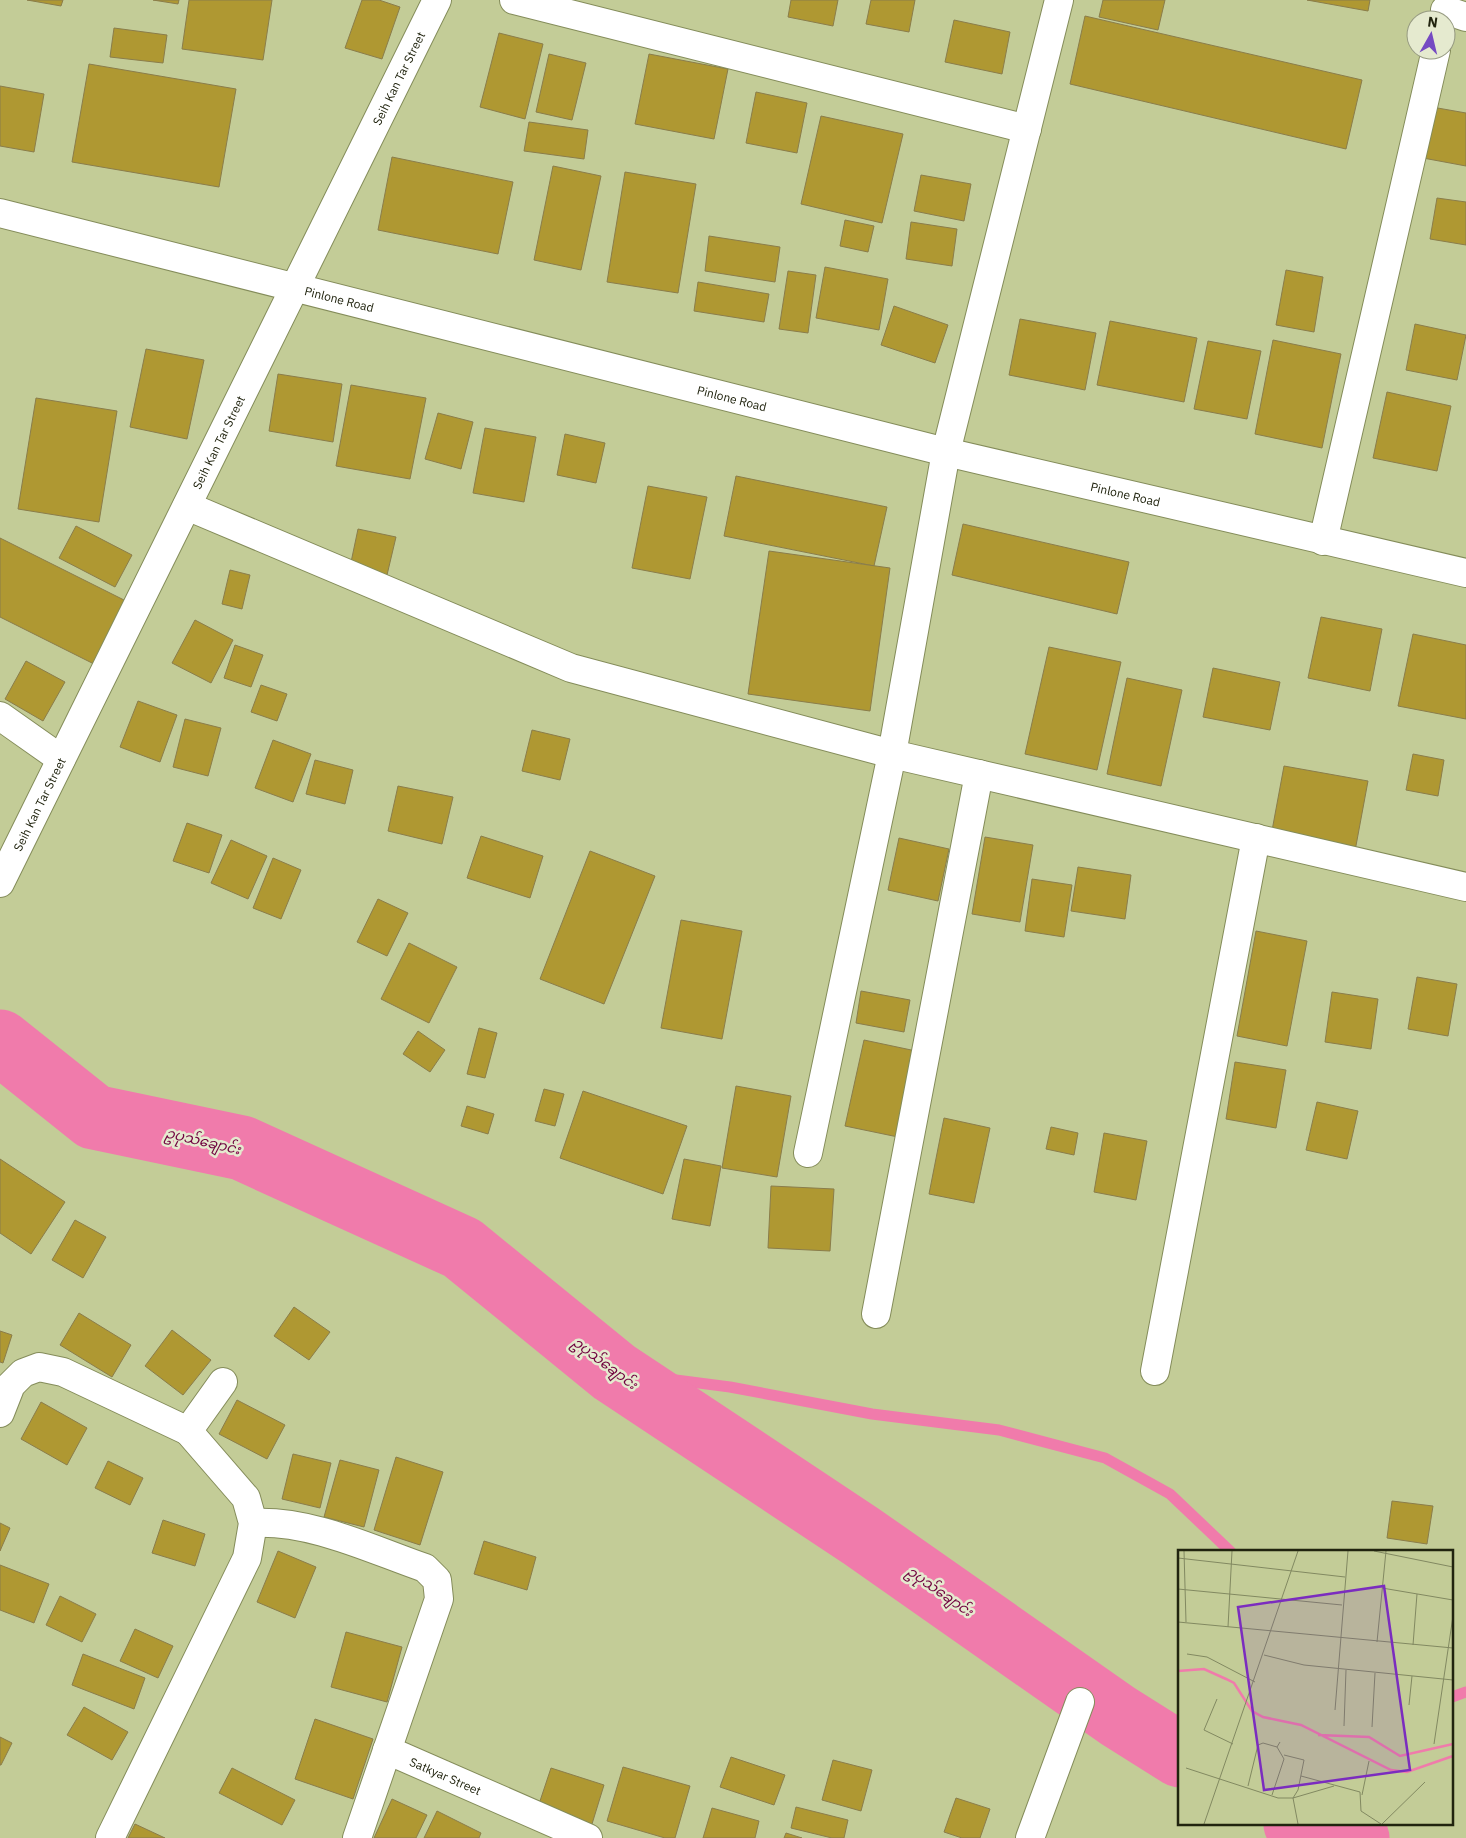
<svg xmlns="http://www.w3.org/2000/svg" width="1466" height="1838" font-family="'IBM Plex Sans','Noto Sans Myanmar',sans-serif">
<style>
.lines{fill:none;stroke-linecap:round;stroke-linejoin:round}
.stream{stroke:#f07bab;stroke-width:11}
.river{stroke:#f07bab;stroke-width:65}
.building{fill:#af9832;stroke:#8a7d4b}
.minor-casing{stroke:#848c5a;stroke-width:30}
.minor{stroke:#fff;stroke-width:28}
.labels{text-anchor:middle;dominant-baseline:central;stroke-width:5;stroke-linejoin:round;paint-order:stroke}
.street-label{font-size:12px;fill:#21240f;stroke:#e5eacf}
.water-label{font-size:14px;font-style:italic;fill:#6f003e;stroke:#e5eacf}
.inset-river{fill:none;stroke:#f07bab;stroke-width:2.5}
.inset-road{fill:none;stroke:#828961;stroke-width:1}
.view{fill:#7b2cbf;fill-opacity:0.15;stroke:#7b2cbf;stroke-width:2.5}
.inset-edge{fill:none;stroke:#21240f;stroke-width:2.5}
</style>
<rect width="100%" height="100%" fill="#c3cc97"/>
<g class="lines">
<!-- stream -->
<g class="stream">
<polyline points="614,1372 730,1387 872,1414 999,1430 1105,1458 1170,1494 1231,1552"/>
<polyline points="1452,1697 1466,1692"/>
</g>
<!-- river -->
<g class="river">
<polyline points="0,1042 94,1117 242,1148 462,1248 614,1372 861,1536 1118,1716 1180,1755"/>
<polyline points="1296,1824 1357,1838"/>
</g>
</g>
<!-- building -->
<g class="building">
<polygon points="27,0 63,0 61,6"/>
<polygon points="153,0 179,0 178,4"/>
<polygon points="189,0 272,0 263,60 182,49"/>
<polygon points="362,0 379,0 400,7 382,59 345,48"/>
<polygon points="791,0 838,0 833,26 788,17"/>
<polygon points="871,0 915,0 909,32 866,24"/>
<polygon points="1103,0 1165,0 1158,30 1099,17"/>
<polygon points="1307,0 1370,0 1368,11"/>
<polygon points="1085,16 1362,80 1346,149 1070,84"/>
<polygon points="954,20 1010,32 1002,74 945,62"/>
<polygon points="114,28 167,35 163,63 110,57"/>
<polygon points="499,33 543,44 525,119 480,107"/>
<polygon points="549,54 586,63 572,120 536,112"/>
<polygon points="649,54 728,69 714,139 635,124"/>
<polygon points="89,64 236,89 219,187 72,162"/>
<polygon points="0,86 44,94 34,152 0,146"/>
<polygon points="756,92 807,103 797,153 746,143"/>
<polygon points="1432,107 1466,113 1466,166 1423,158"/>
<polygon points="821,116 903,134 882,223 801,204"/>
<polygon points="529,122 588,130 584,159 524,151"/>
<polygon points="392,157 513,182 498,254 378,230"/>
<polygon points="553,166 601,176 581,270 534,260"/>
<polygon points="625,172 696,184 678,293 607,282"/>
<polygon points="921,175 971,184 964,221 914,211"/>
<polygon points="1437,198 1466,202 1466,245 1430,239"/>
<polygon points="845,220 874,226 868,252 840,246"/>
<polygon points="911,222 957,229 952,266 906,259"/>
<polygon points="709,236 780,247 775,282 705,271"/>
<polygon points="825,267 888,279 879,330 816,318"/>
<polygon points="1286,270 1323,277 1314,332 1276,325"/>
<polygon points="788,271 816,275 808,333 779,329"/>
<polygon points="698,282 769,294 764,322 694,311"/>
<polygon points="894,306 948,325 935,363 881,345"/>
<polygon points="1020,319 1096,333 1085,390 1009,375"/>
<polygon points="1110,321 1197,338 1184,402 1097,385"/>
<polygon points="1415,324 1466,335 1457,380 1406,370"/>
<polygon points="1273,340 1341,354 1322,448 1255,434"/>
<polygon points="1208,341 1261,351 1247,419 1194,409"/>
<polygon points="146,349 204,360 187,439 130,427"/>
<polygon points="278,374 342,384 333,442 269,431"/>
<polygon points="351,385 426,398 410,479 336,466"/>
<polygon points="1387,392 1451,406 1437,471 1373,458"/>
<polygon points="36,398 117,411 99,522 18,509"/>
<polygon points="438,413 473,422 461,469 425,459"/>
<polygon points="485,428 536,437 524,502 473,493"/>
<polygon points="565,434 605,443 596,483 557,475"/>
<polygon points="736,476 887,507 874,566 724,536"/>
<polygon points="648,486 707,497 690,579 632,568"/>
<polygon points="963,524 1129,562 1117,614 952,575"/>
<polygon points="76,526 132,555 115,587 59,558"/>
<polygon points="358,529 396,537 387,575 350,567"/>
<polygon points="0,538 130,603 98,666 0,617"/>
<polygon points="769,551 890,568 870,711 748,694"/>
<polygon points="230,570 250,575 242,609 222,604"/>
<polygon points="1321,617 1382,629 1370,691 1308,678"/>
<polygon points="195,620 233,640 211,683 172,663"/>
<polygon points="1413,634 1466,645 1466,719 1398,706"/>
<polygon points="235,645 263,655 251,687 224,678"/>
<polygon points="1049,647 1121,662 1097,770 1025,754"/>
<polygon points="26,661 65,682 43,721 5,699"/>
<polygon points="1213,668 1280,682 1270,730 1203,717"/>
<polygon points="1127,678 1182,690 1161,786 1107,774"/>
<polygon points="261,685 287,694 277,721 251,712"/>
<polygon points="138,701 177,715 160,762 120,747"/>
<polygon points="185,719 221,728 208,776 173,767"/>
<polygon points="532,730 570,739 560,780 522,771"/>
<polygon points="273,740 311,754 293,802 255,788"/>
<polygon points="1413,754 1444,760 1438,796 1406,790"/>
<polygon points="315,760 353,770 345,804 306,794"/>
<polygon points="1284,766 1368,781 1355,851 1271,836"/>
<polygon points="398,786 453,797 442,844 388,831"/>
<polygon points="187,823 222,835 209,873 173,861"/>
<polygon points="481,836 543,856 530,898 467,878"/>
<polygon points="985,837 1033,845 1020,922 972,914"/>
<polygon points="899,838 949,849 938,901 888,890"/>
<polygon points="231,840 267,856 248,899 211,883"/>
<polygon points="590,851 655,876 604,1004 540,979"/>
<polygon points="273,858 301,870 281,919 253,908"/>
<polygon points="1078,867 1131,875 1125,919 1071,911"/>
<polygon points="1032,879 1072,885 1064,937 1025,931"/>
<polygon points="378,899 408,913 387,956 357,942"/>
<polygon points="681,920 742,931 722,1039 661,1028"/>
<polygon points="1256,931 1307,941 1287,1046 1237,1036"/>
<polygon points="409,943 457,967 429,1023 381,999"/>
<polygon points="1417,977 1457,984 1448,1036 1408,1029"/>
<polygon points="861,991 910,1000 904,1032 856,1023"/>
<polygon points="1332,992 1378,999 1371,1049 1325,1042"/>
<polygon points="479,1028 497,1033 485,1078 467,1074"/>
<polygon points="418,1031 445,1050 430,1072 403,1054"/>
<polygon points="864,1040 916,1051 898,1137 845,1126"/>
<polygon points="1235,1062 1286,1070 1276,1128 1226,1119"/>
<polygon points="736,1086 791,1096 777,1177 722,1168"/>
<polygon points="544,1089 564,1094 555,1126 535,1121"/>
<polygon points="583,1091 687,1126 663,1194 560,1158"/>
<polygon points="1317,1102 1358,1111 1347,1159 1306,1150"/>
<polygon points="467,1106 494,1114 488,1134 461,1126"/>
<polygon points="944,1118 990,1128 974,1203 929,1194"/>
<polygon points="1051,1127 1078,1133 1074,1155 1046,1149"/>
<polygon points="1104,1133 1147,1141 1136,1200 1094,1192"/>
<polygon points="0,1159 65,1202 31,1254 0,1233"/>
<polygon points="684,1159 721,1166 710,1226 672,1219"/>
<polygon points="771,1186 834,1189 830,1251 768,1248"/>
<polygon points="75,1220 106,1237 83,1278 52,1260"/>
<polygon points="294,1307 330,1332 309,1360 274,1336"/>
<polygon points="79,1313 131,1345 112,1377 60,1345"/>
<polygon points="172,1330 211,1360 183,1395 145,1366"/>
<polygon points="0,1331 12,1335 3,1363 0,1362"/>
<polygon points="237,1400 285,1425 267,1459 219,1434"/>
<polygon points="41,1402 87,1428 67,1465 21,1439"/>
<polygon points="293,1454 331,1463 320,1508 282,1499"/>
<polygon points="396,1457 443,1472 420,1545 374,1530"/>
<polygon points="340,1460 379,1470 364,1527 324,1517"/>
<polygon points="108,1461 143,1478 130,1505 95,1488"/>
<polygon points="1392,1501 1433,1506 1427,1544 1387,1538"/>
<polygon points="163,1520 205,1534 195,1566 152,1553"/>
<polygon points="0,1523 10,1528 0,1551"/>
<polygon points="484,1541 536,1557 527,1590 474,1574"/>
<polygon points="278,1551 316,1567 295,1618 257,1602"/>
<polygon points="0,1565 49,1584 34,1623 0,1610"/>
<polygon points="60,1596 96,1614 82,1642 46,1625"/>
<polygon points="135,1629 173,1646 158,1678 120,1661"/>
<polygon points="346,1632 402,1647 387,1702 331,1687"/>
<polygon points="83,1654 145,1678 134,1709 72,1685"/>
<polygon points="84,1707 128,1732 112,1760 67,1735"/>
<polygon points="315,1719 373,1739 353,1799 295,1779"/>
<polygon points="0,1737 12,1743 1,1765 0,1765"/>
<polygon points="731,1757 785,1775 774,1805 720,1787"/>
<polygon points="833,1760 872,1770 861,1811 822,1800"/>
<polygon points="623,1767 690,1786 675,1838 665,1838 607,1821"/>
<polygon points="232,1768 295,1800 282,1825 219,1793"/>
<polygon points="551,1768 604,1785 592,1824 538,1807"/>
<polygon points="956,1798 990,1809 980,1838 962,1838 944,1832"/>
<polygon points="392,1799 427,1815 416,1838 374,1838"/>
<polygon points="796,1807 848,1820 844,1838 832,1838 791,1828"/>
<polygon points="712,1808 759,1821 755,1838 703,1838"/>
<polygon points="437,1811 481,1833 479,1838 424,1838"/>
<polygon points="135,1824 165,1838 128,1838"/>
<polygon points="786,1833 802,1838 784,1838"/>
</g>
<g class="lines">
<defs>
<g id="minor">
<polyline points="514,0 1027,129"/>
<polyline points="1445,10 1466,17"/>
<path id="s1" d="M0,213L946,452L1466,573"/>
<polyline points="187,506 571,668 892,754 1466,887"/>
<polyline points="1323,541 1436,50"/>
<polyline points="0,716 61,759"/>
<path id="s2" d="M0,883L437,0"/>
<polyline points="808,1153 892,754 946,452 1059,0"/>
<polyline points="876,1314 979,774"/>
<polyline points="1155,1371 1256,838"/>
<polyline points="0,1413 11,1385 23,1373 39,1367 63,1372 188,1431"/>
<path d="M253,1523C312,1520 370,1549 425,1568L437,1580L439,1599L357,1838"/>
<path id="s3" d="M387,1750L588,1838"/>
<polyline points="110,1838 247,1558 253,1523 246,1498 188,1431 223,1382"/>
<polyline points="1030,1838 1080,1702"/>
</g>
</defs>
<!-- minor casing -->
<use href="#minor" class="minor-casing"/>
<!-- minor -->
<use href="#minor" class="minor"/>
</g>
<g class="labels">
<!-- street labels -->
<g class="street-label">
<text stroke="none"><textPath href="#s2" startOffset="898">Seih Kan Tar Street</textPath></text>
<text stroke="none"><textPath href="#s1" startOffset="350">Pinlone Road</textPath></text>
<text stroke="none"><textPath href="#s1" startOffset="755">Pinlone Road</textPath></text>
<text stroke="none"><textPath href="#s2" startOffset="492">Seih Kan Tar Street</textPath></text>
<text stroke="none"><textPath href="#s1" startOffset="1160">Pinlone Road</textPath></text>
<text stroke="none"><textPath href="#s2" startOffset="88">Seih Kan Tar Street</textPath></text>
<text stroke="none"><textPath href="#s3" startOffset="64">Satkyar Street</textPath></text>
</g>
<!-- water labels -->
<g class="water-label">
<text transform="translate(203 1141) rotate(13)">ဥပုသ်ချောင်း</text>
<text transform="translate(605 1363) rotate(37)">ဥပုသ်ချောင်း</text>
<text transform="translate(940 1591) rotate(35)">ဥပုသ်ချောင်း</text>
</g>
</g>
<!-- overview -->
<g transform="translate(1178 1550)">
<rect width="275" height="275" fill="#c3cc97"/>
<path class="inset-river" d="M0,121L26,119L48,129L56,133L74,161L85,167L123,175L213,220L229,222L275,206M140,185L191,187L222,206L275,194"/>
<path class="inset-road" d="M6,1L8,72M196,1L275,17M0,8L167,27M204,38L275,50M0,39L164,55M0,72L275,98M50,77L54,1M199,92L208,1M235,95L239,44M9,104L29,107L77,132M86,105L126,115L275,130M39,149L26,180L55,194M231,155L234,126M157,160L170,1M166,176L168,120M194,177L197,123M256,194L275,66M8,218L100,248H115L120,240L126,210L106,205M123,226L182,242L183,261L203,274M70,236L80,195L85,193L99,197M94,245L106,209L99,197L102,192M184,245L191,211M26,274L120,1M120,274L115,248L156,236M204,274L247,232"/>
<path class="view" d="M206,36L232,220L86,240L60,57Z"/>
<rect width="275" height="275" class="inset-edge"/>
</g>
<!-- north arrow -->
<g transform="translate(1431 35) rotate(8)"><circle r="24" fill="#e5eacf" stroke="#979b82"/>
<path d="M0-4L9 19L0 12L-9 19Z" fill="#754ac2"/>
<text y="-8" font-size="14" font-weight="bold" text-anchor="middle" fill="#21240f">N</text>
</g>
</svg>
